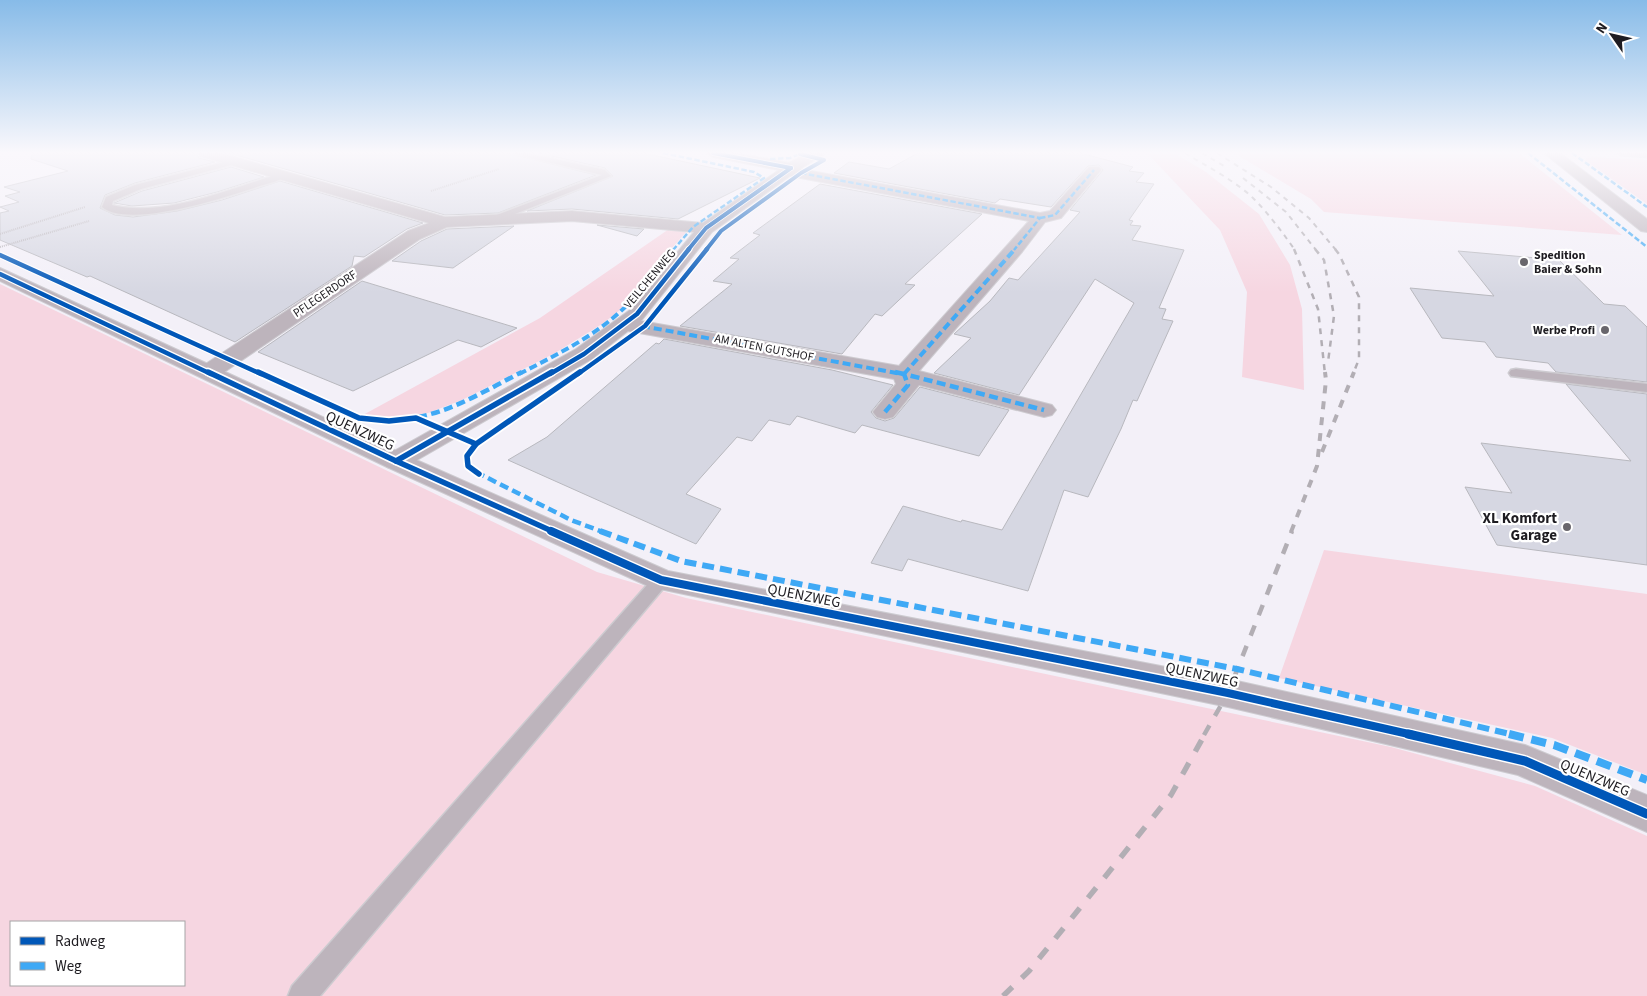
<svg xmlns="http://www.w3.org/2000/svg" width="1647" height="996" font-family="'Source Sans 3',sans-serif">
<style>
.green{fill:#f6d6e1;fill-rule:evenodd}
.building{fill:#d6d7e2;stroke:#b8b8be}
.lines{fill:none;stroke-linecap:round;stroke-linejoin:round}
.service-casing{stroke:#cdcbd0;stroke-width:3}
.minor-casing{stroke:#cdcbd0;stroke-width:2}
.tertiary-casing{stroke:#cdcbd0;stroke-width:2}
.path{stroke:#b8b4ba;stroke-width:2;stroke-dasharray:1 1;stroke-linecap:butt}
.service{fill:#bdb4bc;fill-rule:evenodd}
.minor{fill:#bdb4bc;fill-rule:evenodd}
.tertiary{fill:#bdb4bc;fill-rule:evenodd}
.rail-far4{stroke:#b2aeb4;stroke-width:2;stroke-dasharray:5 5;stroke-linecap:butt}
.rail-far3{stroke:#b2aeb4;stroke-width:2.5;stroke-dasharray:6 6;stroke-linecap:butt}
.rail-far2{stroke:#b2aeb4;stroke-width:4;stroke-dasharray:8 8;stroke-linecap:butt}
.rail-far1{stroke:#b2aeb4;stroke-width:4.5;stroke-dasharray:11 11;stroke-linecap:butt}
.rail{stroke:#b2aeb4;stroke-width:5.5;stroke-dasharray:13 13;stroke-linecap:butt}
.quiet-far4{stroke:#3fa9f5;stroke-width:2.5;stroke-dasharray:5.5 2.5;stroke-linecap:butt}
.quiet-far3{stroke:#3fa9f5;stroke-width:4;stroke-dasharray:8 4;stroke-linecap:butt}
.quiet-far2{stroke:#3fa9f5;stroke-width:4.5;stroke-dasharray:9 4.5;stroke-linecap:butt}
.quiet-far1{stroke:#3fa9f5;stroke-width:6;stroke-dasharray:12 6;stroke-linecap:butt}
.quiet{stroke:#3fa9f5;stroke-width:8;stroke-dasharray:15 8;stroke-linecap:butt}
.cycleway-far4-casing{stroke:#fff;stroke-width:5.5}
.cycleway-far3-casing{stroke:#fff;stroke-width:7}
.cycleway-far2-casing{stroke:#fff;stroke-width:9}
.cycleway-far1-casing{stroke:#fff;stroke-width:11}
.cycleway-casing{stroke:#fff;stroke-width:12}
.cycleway-far4{stroke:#0057b8;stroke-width:4}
.cycleway-far3{stroke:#0057b8;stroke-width:4.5}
.cycleway-far2{stroke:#0057b8;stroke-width:5.5}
.cycleway-far1{stroke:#0057b8;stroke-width:8}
.cycleway{stroke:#0057b8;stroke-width:9}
.poi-dot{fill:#69666c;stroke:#fff;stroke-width:2}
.labels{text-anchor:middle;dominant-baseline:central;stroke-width:4.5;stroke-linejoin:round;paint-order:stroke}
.far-poi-label{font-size:12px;font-weight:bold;fill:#1e1c21;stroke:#fff;text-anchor:start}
.far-street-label{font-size:12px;fill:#1e1c21;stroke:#fff}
.street-label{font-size:15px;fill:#1e1c21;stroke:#fff}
.poi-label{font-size:15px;font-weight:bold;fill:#1e1c21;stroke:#fff;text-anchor:end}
</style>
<rect width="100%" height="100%" fill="#f3f0f8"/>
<!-- green -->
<g class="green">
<polygon points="1147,153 1174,153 1206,172 1259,214 1290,265 1302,309 1304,390 1242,377 1247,292 1220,230"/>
<polygon points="1234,153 1519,153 1622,235 1324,212 1311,199"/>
<polygon points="1593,157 1647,160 1647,204 1585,160 1586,158"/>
<polygon points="669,229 688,230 648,275 624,307 602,324 555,353 462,400 428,413 390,418 363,415 540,318"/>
<path d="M0,284L597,572L686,598L1391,747L1535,786L1647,836V996H0ZM11,922H184V985H11Z"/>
<polygon points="1324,550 1647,594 1647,775 1552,738 1279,678"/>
</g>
<!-- building -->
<g class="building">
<polygon points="32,153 196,153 199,158 215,162 135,183 105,195 100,208 115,215 133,217 177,211 222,200 280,181 423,223 407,229 364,257 354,256 352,266 235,342 90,276 87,277 0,240 0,213 9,211 0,207 19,202 5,196 20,192 4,187 68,171 31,159"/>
<polygon points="229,153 508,153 596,175 498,213 445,215"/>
<polygon points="538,153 643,153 760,178 678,219 572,209 527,211 613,176 605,168"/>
<polygon points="918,153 1080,153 1133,167 1129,171 1144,173 1136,182 1154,184 1129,220 1133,221 1130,225 1141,226 1132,240 1184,250 1159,308 1166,309 1162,319 1173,321 1137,401 1133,400 1121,429 1088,497 1064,490 1028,591 908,559 902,571 871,563 903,506 961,522 962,520 1002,530 1134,303 1095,279 1019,395 934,373 971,338 954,334 990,301 1009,278 1018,280 1080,212 1070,210 1103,170 1099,165 1088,166 1051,207 1000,199 995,203 834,173 849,162 889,169"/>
<polygon points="231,167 264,177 217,192 174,203 132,206 114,203 142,191"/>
<polygon points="820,184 982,214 905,284 915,285 882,316 875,314 842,354 680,326 732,284 713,281 739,259 730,258 760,235 753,233"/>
<polygon points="597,225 644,229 637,236"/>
<polygon points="514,226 453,268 392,261 421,241 447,229"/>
<polygon points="1458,251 1559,260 1604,304 1625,306 1647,327 1647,382 1556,372 1548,363 1496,357 1485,342 1442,338 1410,288 1494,296"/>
<polygon points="362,281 517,328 481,347 458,340 353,391 258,352"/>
<polygon points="664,339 832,370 893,385 871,412 876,418 885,421 894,418 920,387 1009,410 979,456 862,425 855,433 797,416 790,425 769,420 752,441 737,437 686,494 721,509 696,544 508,460 547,437 656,343 659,344"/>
<polygon points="1566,384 1647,394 1647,565 1497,545 1465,487 1512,493 1481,443 1631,461"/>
</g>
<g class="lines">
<defs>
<g id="service">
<polygon points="510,153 527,153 605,170 611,176 497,221 492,218 494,216 602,175"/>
<polygon points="1617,153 1647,153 1647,157 1621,155"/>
<path d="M232,160H235V164L141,189L113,201L112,205C164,218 229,189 279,174L286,176C279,182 264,184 254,188C223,198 129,229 102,207L106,197L135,185Z"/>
<polygon points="1516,369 1647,384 1647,392 1511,376 1509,373 1511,370"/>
<polygon points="661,574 667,576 670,580 667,584 320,996 288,996 292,986 655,576"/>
</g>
<g id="minor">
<path d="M198,153H221L445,217L572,211L703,223L779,170L713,157L706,153H737L789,163L808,153H826L800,169L1040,213L1050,211L1089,167H1099L1101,170L1061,218L1045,222L1022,252L919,371L1052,405L1056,410L1052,415L1044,417L919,385L893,417L885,419L877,417L873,412L896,384L894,379L628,331L592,359L405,467L396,469L387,467L383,461L387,455L576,349L630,310L694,232L572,221L447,227L420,239L217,377L209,379L201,377L198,372L201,367L408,231L429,223L200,156ZM790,176L1029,221L899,366L641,321L712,232Z"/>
<polygon points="1544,153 1560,153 1647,219 1647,232 1641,231"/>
</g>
<polygon id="tertiary" points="0,268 405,455 668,571 1228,679 1525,745 1647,795 1647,832 1518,775 1228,707 650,587 387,467 0,281"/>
</defs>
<!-- service casing -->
<use href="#service" class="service-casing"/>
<!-- minor casing -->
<use href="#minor" class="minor-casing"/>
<!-- tertiary casing -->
<use href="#tertiary" class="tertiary-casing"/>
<!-- path -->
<g class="path">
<polyline points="431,191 499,169"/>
<polyline points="0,234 85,207"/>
<polyline points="0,247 89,221"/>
</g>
<!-- service -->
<use href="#service" class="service"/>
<!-- minor -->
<use href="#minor" class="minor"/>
<!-- tertiary -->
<use href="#tertiary" class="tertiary"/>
<!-- rail-far4 -->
<g class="rail-far4">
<path d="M1185,153C1208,167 1234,180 1253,198C1269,214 1282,232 1295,250"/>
<polyline points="1202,153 1224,166"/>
<polyline points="1217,153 1271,187 1309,218 1336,250"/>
<polyline points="1243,178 1286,212 1316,250"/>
</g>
<!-- rail-far3 -->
<g class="rail-far3">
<polyline points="1294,249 1318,309 1325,374"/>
<polyline points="1315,249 1324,260 1334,316 1328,362"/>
<polyline points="1335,249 1339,254 1359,297 1359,359 1353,374"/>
</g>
<!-- rail-far2 -->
<g class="rail-far2">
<polyline points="1322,452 1354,372"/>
<polyline points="1291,532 1317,466 1326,380 1325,372"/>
</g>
<!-- rail-far1 -->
<polyline class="rail-far1" points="1204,735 1228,693 1292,531"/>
<!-- rail -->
<polyline class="rail" points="1003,996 1029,971 1171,795 1205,734"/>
<!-- quiet-far4 -->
<g class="quiet-far4">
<polyline points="663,153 754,172 764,178 693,227 673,250"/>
<polyline points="1528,153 1647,247"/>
<polyline points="1572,153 1647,207"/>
<polyline points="770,159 790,158 802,153"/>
<polyline points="801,173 1040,218 1014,250"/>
<polyline points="1040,218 1055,215 1094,170"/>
</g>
<!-- quiet-far3 -->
<g class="quiet-far3">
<polyline points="642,326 902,374"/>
<path d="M519,374C556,355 598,335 627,305C644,287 659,268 674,249"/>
<polyline points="904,374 1015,249"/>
</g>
<!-- quiet-far2 -->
<g class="quiet-far2">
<polyline points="895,372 904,374 906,372"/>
<polyline points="885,412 908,385 904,374 1044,410"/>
<path d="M418,417C455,410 488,389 522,372"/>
<polyline points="476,472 571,520 603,532"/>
</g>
<!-- quiet-far1 -->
<polyline class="quiet-far1" points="600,531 681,561 1237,669 1514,735"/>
<!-- quiet -->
<polyline class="quiet" points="1509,734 1554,745 1647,780"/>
<defs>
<g id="cycleway-far4">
<polyline points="713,153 791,168"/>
<polyline points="688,250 706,228 791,168"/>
<polyline points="706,250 721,231 801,173 824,160 800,154"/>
</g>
<g id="cycleway-far3">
<polyline points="0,255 261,374"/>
<polyline points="0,274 211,374"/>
<polyline points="550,374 584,354 637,314 689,249"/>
<polyline points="578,374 645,326 707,249"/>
</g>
<g id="cycleway-far2">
<polyline points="208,372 396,461 554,532"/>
<polyline points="258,372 359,418 389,421 416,418 476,444"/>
<polyline points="396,461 552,372"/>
<polyline points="479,474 468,466 467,456 476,444 580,372"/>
</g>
<polyline id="cycleway-far1" points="551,531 661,580 1228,693 1413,735"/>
<polyline id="cycleway" points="1408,734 1525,761 1647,814"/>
</defs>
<!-- cycleway-far4 casing -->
<use href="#cycleway-far4" class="cycleway-far4-casing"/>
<!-- cycleway-far3 casing -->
<use href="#cycleway-far3" class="cycleway-far3-casing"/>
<!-- cycleway-far2 casing -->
<use href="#cycleway-far2" class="cycleway-far2-casing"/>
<!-- cycleway-far1 casing -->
<use href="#cycleway-far1" class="cycleway-far1-casing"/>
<!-- cycleway casing -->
<use href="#cycleway" class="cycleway-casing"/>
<!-- cycleway-far4 -->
<use href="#cycleway-far4" class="cycleway-far4"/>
<!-- cycleway-far3 -->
<use href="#cycleway-far3" class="cycleway-far3"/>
<!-- cycleway-far2 -->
<use href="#cycleway-far2" class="cycleway-far2"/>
<!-- cycleway-far1 -->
<use href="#cycleway-far1" class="cycleway-far1"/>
<!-- cycleway -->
<use href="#cycleway" class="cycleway"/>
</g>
<!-- sky -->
<linearGradient id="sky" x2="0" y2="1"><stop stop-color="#87bbe8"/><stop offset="0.52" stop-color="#faf8fc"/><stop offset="1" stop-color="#faf8fc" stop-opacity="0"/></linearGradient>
<rect width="1647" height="293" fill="url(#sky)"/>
<!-- markers -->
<g class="poi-dot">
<circle cx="1524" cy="262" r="5"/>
<circle cx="1605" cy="330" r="5"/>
<circle cx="1567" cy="527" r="5"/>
</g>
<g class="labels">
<!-- far-poi labels -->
<g class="far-poi-label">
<text x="1534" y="255">Spedition<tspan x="1534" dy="14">Baier &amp; Sohn</tspan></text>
<text x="1595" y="330" text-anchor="end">Werbe Profi</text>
</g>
<!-- far-street labels -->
<g class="far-street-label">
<text transform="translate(650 279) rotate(-50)">VEILCHENWEG</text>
<text transform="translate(325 294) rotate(-34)">PFLEGERDORF</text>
<text transform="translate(764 348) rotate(11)">AM ALTEN GUTSHOF</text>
</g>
<!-- street labels -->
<g class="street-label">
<text transform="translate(360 431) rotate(25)">QUENZWEG</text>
<text transform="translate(804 596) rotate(11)">QUENZWEG</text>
<text transform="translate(1202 675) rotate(12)">QUENZWEG</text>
<text transform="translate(1595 778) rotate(23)">QUENZWEG</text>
</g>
<!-- poi labels -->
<g class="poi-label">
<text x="1557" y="518">XL Komfort<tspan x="1557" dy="17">Garage</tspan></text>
</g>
</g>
<!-- legend -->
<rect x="10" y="921" width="175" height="65" fill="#ffffff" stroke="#a5a4a6"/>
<rect x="20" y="937" width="25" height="8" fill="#0057b8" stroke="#a5a4a6"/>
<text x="55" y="946" font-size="15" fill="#1e1c21">Radweg</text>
<rect x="20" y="962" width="25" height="8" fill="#3fa9f5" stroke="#a5a4a6"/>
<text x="55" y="971" font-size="15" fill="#1e1c21">Weg</text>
<!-- north arrow -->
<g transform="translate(1612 35) rotate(304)" stroke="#ffffff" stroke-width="4" paint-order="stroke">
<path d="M0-4L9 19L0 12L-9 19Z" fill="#1e1c21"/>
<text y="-8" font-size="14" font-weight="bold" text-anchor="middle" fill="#1e1c21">N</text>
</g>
</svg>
